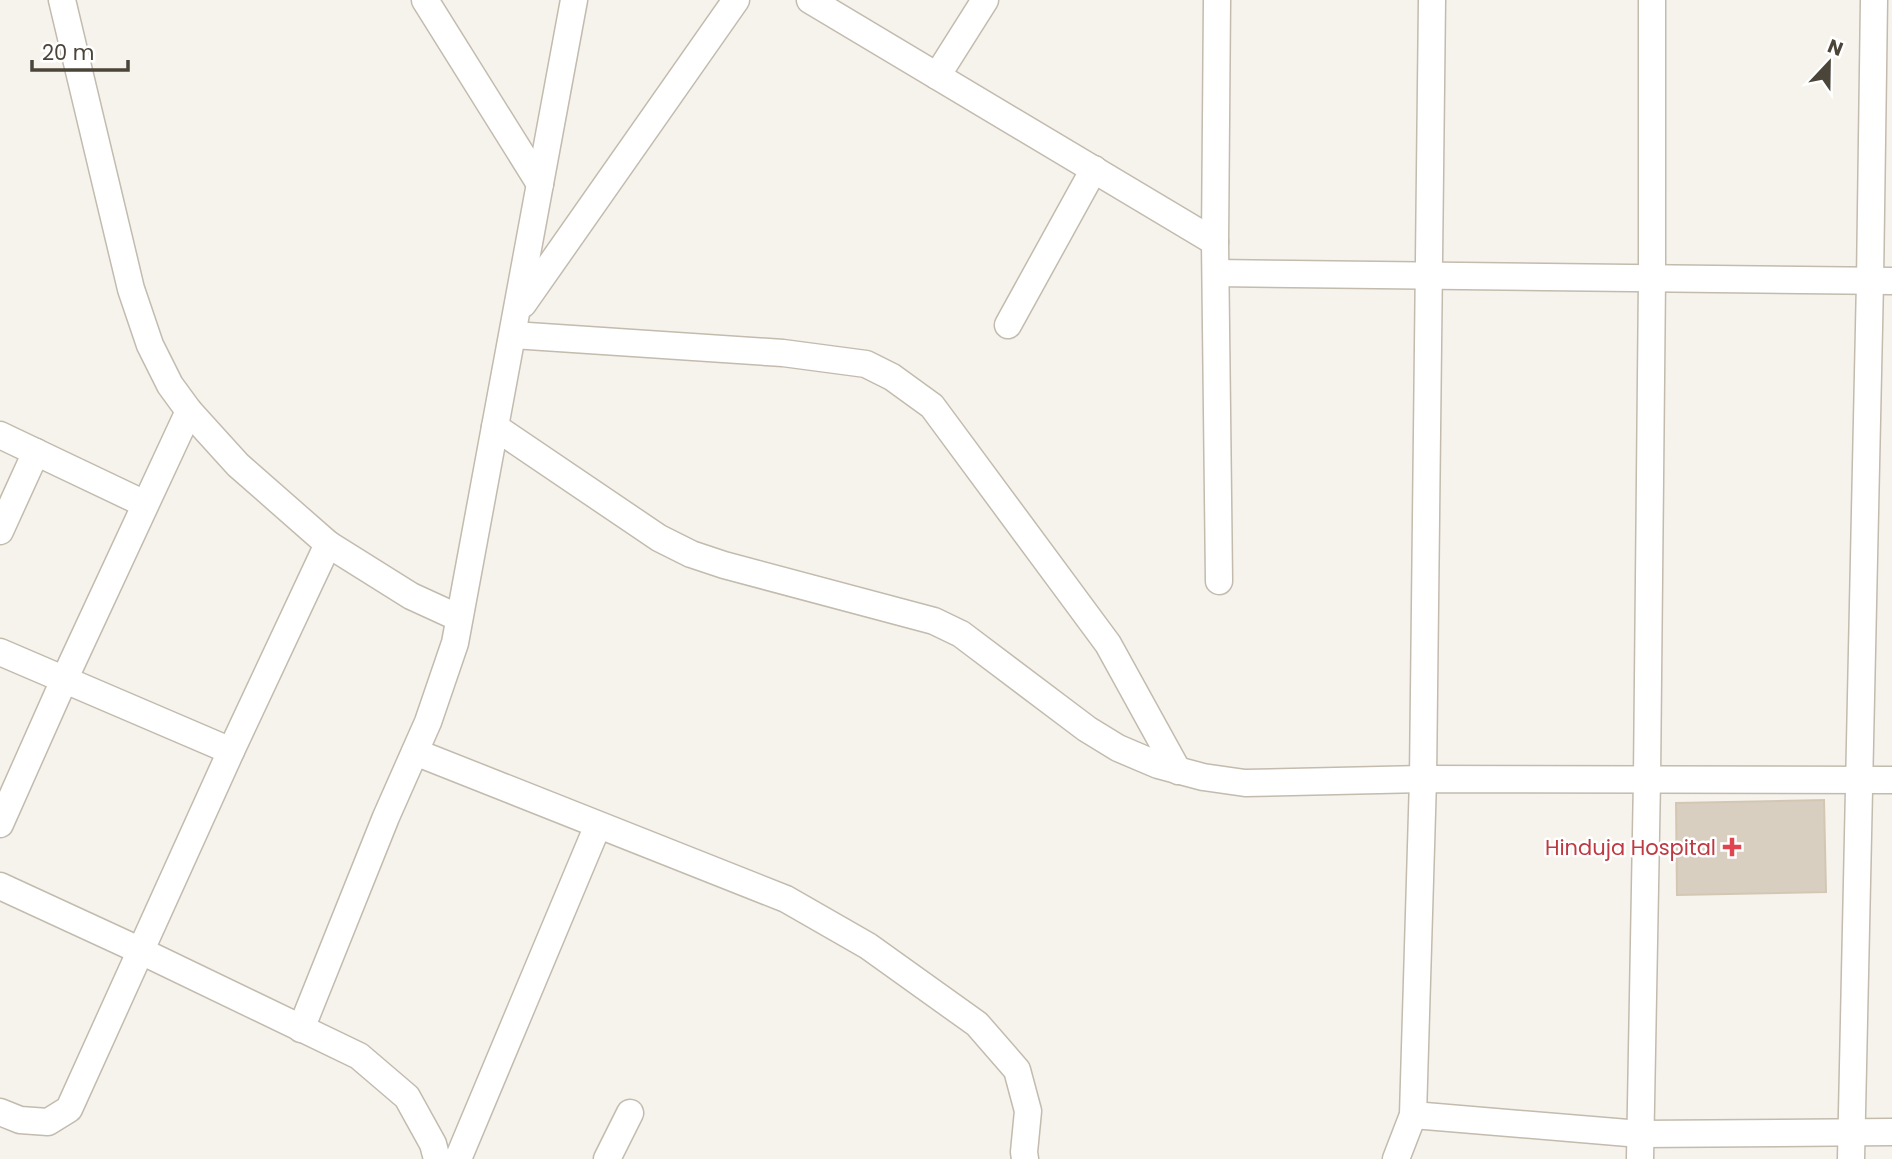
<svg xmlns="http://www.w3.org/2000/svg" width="1892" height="1159" font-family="Poppins,sans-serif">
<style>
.building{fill:#d8cfc1;stroke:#d3c7b4;stroke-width:2}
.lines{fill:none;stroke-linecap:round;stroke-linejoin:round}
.street-casing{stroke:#c2bbae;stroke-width:29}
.street{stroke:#fff;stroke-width:26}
.health-dot{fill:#e0444e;stroke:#fff;stroke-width:2.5}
.labels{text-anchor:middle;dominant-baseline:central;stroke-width:5;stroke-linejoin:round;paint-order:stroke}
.health-label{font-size:21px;fill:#be3a42;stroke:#fff;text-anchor:end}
</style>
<rect width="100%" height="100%" fill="#f6f3ec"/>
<!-- building -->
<polygon class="building" points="1824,800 1826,892 1677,895 1676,803"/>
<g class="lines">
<defs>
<g id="street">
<polyline points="62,0 131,289 150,345 170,385 189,411 238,465 328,544 411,596 459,618"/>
<polyline points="425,0 540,184"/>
<polyline points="810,0 1215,242"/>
<polyline points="1217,0 1215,242 1219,581"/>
<polyline points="937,76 985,0"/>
<polyline points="1216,273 1892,281"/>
<polyline points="523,304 736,0"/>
<polyline points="1008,325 1094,169"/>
<polyline points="513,335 783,353 866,364 892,377 932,406 1108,644 1178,771"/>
<polyline points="495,427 659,538 691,554 724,565 934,621 961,634 1087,729 1118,748 1158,765 1203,777 1245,783 1423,779 1892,780"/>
<polyline points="0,435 145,504"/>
<polyline points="0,531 36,452"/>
<polyline points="0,652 231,751"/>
<polyline points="415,752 786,899 868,946 977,1024 1017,1070 1028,1111 1024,1152 1025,1159"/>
<polyline points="0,824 64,680 189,411"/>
<polyline points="0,886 141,951 359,1056 407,1097 433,1144 437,1159"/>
<polyline points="301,1029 386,817 428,722 455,643 574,0"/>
<polyline points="0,1112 20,1120 48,1122 69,1109 231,751 328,544"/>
<polyline points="1413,1115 1640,1134 1892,1132"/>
<polyline points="458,1159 598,825"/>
<polyline points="607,1159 630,1113"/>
<polyline points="1396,1159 1413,1115 1423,779 1432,0"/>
<polyline points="1640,1159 1647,779 1652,278 1652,0"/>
<polyline points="1851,1159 1870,281 1874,0"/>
</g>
</defs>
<!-- street casing -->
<use href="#street" class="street-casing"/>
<!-- street -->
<use href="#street" class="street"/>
</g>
<!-- markers -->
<path class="health-dot" d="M1728.5 836.5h7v7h7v7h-7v7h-7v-7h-7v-7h7z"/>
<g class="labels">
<!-- health labels -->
<g class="health-label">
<text x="1716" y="847">Hinduja Hospital</text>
</g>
</g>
<!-- north arrow -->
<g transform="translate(1829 63) rotate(22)" stroke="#ffffff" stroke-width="5" paint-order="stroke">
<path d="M0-5L12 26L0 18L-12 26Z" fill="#4b4439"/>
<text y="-10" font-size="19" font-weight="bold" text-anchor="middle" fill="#4b4439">N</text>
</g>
<!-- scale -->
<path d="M32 60v10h96v-10" fill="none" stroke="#4b4439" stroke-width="3.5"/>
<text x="42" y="60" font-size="21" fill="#4b4439" stroke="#ffffff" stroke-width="5" paint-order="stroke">20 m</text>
</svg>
